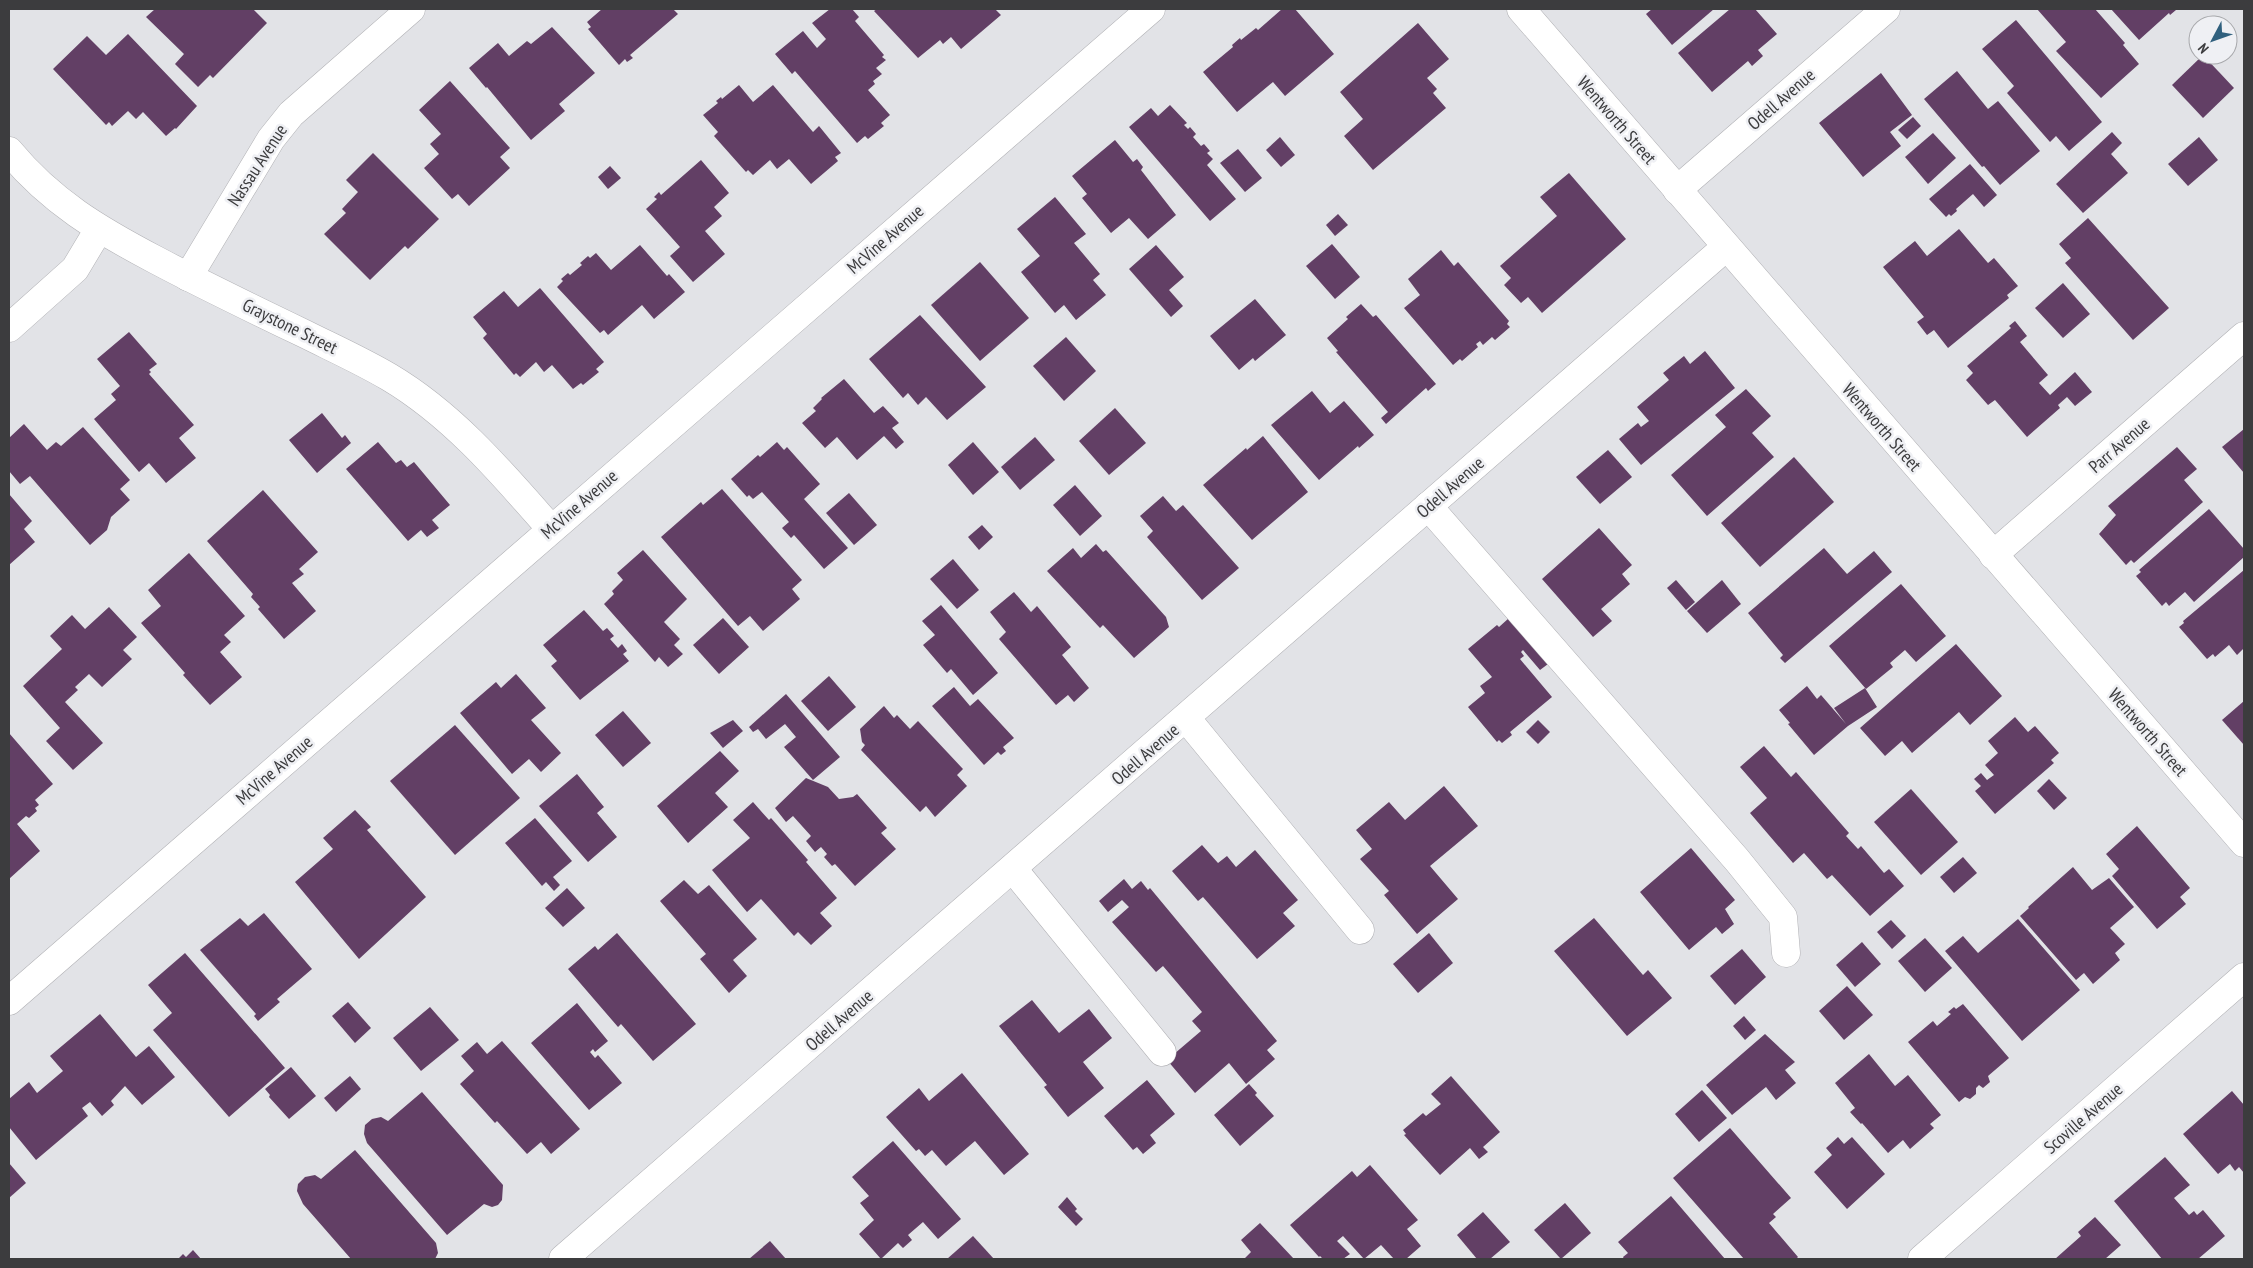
<svg xmlns="http://www.w3.org/2000/svg" width="2253" height="1268" font-family="'PT Sans Narrow',sans-serif">
<style>
.building{fill:#623f65}
.lines{fill:none;stroke-linecap:round;stroke-linejoin:round}
.minor-casing{stroke:#b1b1b5;stroke-width:29}
.minor{stroke:#fff;stroke-width:28}
.labels{text-anchor:middle;dominant-baseline:central;stroke-width:5;stroke-linejoin:round;paint-order:stroke}
.street-label{font-size:18px;fill:#3c3c3e;stroke:#eff0f4}
</style>
<rect width="100%" height="100%" fill="#e2e3e7"/>
<!-- building -->
<g class="building">
<polygon points="155,9 253,9 267,23 213,78 210,75 198,87 175,64 184,54 146,17"/>
<polygon points="602,9 673,9 678,14 630,55 633,58 627,62 625,59 619,65 588,29 591,27 587,22"/>
<polygon points="830,9 852,9 859,17 855,21 884,55 882,57 886,60 876,68 882,74 873,81 875,84 868,90 890,115 881,123 884,126 868,139 865,136 857,143 795,71 792,74 775,54 803,31 817,48 826,39 812,23"/>
<polygon points="877,9 995,9 1001,15 961,49 951,37 943,44 940,40 918,58 874,11"/>
<polygon points="1282,9 1295,9 1334,54 1285,96 1273,82 1237,112 1203,72 1233,47 1232,45 1240,38 1241,40 1256,28 1258,30"/>
<polygon points="1652,9 1714,9 1672,45 1646,14"/>
<polygon points="1730,9 1755,9 1777,34 1758,50 1763,56 1752,66 1748,61 1712,92 1678,53"/>
<polygon points="2037,9 2095,9 2125,43 2123,45 2139,64 2101,98 2056,51 2066,42"/>
<polygon points="2111,9 2175,9 2176,10 2170,15 2169,13 2139,40"/>
<polygon points="2016,20 2102,122 2069,151 2056,136 2050,142 2007,93 2014,86 1982,49"/>
<polygon points="1418,23 1449,59 1427,78 1437,89 1433,93 1446,108 1373,170 1344,136 1363,119 1340,92"/>
<polygon points="552,27 595,73 559,104 565,111 531,140 487,87 486,88 469,68 498,43 509,56 527,41 531,44"/>
<polygon points="128,34 197,106 176,129 175,128 166,136 143,112 136,119 128,111 112,126 109,122 106,125 53,69 87,36 106,55"/>
<polygon points="2203,55 2234,88 2203,118 2172,85"/>
<polygon points="1957,71 1988,109 1998,101 2040,151 2000,185 1984,166 1982,167 1924,99"/>
<polygon points="1881,73 1912,115 1890,132 1901,146 1863,177 1819,123"/>
<polygon points="450,81 510,148 500,157 510,168 469,206 458,194 452,199 424,168 439,154 430,144 441,134 419,110"/>
<polygon points="739,85 753,102 773,85 813,132 819,126 841,153 835,157 838,161 811,184 789,159 777,169 770,160 753,175 748,170 746,172 714,136 718,132 703,115 718,103 716,101 721,97 722,99"/>
<polygon points="1170,105 1187,123 1184,125 1188,129 1190,127 1196,134 1193,137 1201,146 1204,144 1210,151 1207,153 1213,159 1207,165 1236,199 1210,221 1129,127 1151,108 1158,116"/>
<polygon points="1913,117 1921,126 1907,139 1898,130"/>
<polygon points="2112,132 2122,143 2111,154 2128,173 2083,213 2056,184"/>
<polygon points="1933,133 1956,158 1928,184 1905,157"/>
<polygon points="1280,137 1295,155 1281,167 1266,150"/>
<polygon points="2199,137 2218,160 2188,186 2168,164"/>
<polygon points="1115,140 1133,162 1137,159 1143,167 1141,170 1176,215 1148,239 1129,218 1111,233 1082,198 1087,194 1072,176"/>
<polygon points="1238,149 1262,178 1245,192 1220,163"/>
<polygon points="373,153 439,219 408,249 405,246 370,280 324,234 346,213 342,209 358,192 346,180"/>
<polygon points="701,160 729,193 714,207 722,216 705,231 725,254 693,282 670,256 680,247 646,209 657,199 654,197 659,192 661,195"/>
<polygon points="1970,164 1997,195 1984,207 1973,194 1956,209 1957,211 1951,216 1949,214 1946,217 1929,199"/>
<polygon points="610,166 621,178 608,189 598,177"/>
<polygon points="1569,173 1626,239 1542,313 1528,297 1521,303 1504,285 1511,278 1500,266 1557,216 1540,197"/>
<polygon points="1055,197 1086,234 1074,243 1100,274 1093,280 1106,295 1076,320 1064,305 1055,313 1021,272 1040,256 1017,229"/>
<polygon points="1338,214 1348,225 1335,236 1326,225"/>
<polygon points="2088,218 2169,308 2133,340 2065,263 2071,258 2059,244"/>
<polygon points="1959,229 1988,263 1994,258 2018,286 2007,295 2009,298 1948,348 1934,330 1927,335 1917,322 1924,317 1883,267 1915,241 1927,256"/>
<polygon points="1332,244 1360,277 1335,299 1306,266"/>
<polygon points="640,245 667,276 669,274 685,292 654,319 642,305 608,335 604,330 600,333 557,287 563,281 561,279 568,273 570,275 582,265 580,263 588,256 590,258 596,253 611,270"/>
<polygon points="1156,245 1184,277 1169,290 1183,306 1171,317 1129,269"/>
<polygon points="1441,250 1454,266 1458,262 1509,321 1507,324 1510,327 1495,340 1492,337 1483,345 1480,341 1476,344 1478,347 1462,361 1460,359 1453,365 1404,308 1420,295 1408,279"/>
<polygon points="980,262 1029,318 980,361 931,305"/>
<polygon points="2063,283 2090,314 2063,338 2035,308"/>
<polygon points="540,288 604,362 596,369 599,372 583,385 581,383 573,389 552,365 544,372 536,362 520,377 516,373 514,375 483,338 487,334 473,317 504,291 518,307"/>
<polygon points="1255,299 1286,335 1255,361 1253,358 1239,370 1210,336"/>
<polygon points="1361,304 1373,317 1376,315 1436,384 1428,391 1426,388 1386,424 1381,418 1388,412 1336,352 1338,351 1327,338 1348,319 1346,317"/>
<polygon points="920,315 986,387 947,420 926,397 918,405 908,393 903,398 869,359"/>
<polygon points="2015,321 2027,336 2020,342 2048,375 2039,383 2050,395 2075,372 2092,392 2075,406 2067,397 2058,405 2060,408 2027,437 1995,400 1988,405 1966,380 1973,373 1967,366 2011,328 2009,326"/>
<polygon points="129,332 157,364 149,370 151,372 149,374 194,425 179,438 196,458 166,483 149,463 139,472 94,419 116,400 111,394 120,386 97,359"/>
<polygon points="1066,337 1096,371 1064,401 1033,366"/>
<polygon points="1705,351 1735,388 1641,465 1619,439 1638,423 1641,427 1649,421 1637,407 1669,380 1663,373 1684,356 1690,364"/>
<polygon points="844,379 874,413 883,406 899,423 892,428 904,442 896,449 884,436 857,460 837,437 825,448 802,423 816,411 813,408 822,399 821,398"/>
<polygon points="1746,389 1771,416 1752,433 1774,457 1707,516 1671,475 1726,427 1715,415"/>
<polygon points="1312,391 1330,413 1344,401 1374,435 1359,448 1358,446 1319,480 1271,425"/>
<polygon points="1115,408 1146,443 1109,475 1079,441"/>
<polygon points="322,413 342,438 345,435 351,443 317,473 289,440"/>
<polygon points="24,424 47,450 56,442 61,446 83,427 130,480 120,489 130,500 111,517 107,530 90,545 30,476 20,484 9,471 9,438"/>
<polygon points="2244,429 2244,473 2222,447"/>
<polygon points="1263,436 1308,492 1252,540 1203,485 1246,448 1247,450"/>
<polygon points="1035,437 1055,460 1020,490 1001,467"/>
<polygon points="378,442 396,463 401,460 407,467 414,462 450,505 432,520 439,528 427,537 421,530 408,541 346,469"/>
<polygon points="777,442 784,450 787,447 820,484 804,499 848,548 824,569 794,535 791,538 782,528 789,522 762,492 753,499 749,495 747,497 731,479 758,455 760,457"/>
<polygon points="973,442 999,472 973,495 948,465"/>
<polygon points="2177,447 2197,469 2184,480 2203,502 2134,563 2131,560 2126,565 2099,534 2116,515 2108,506"/>
<polygon points="1608,450 1632,477 1600,504 1576,477"/>
<polygon points="1794,457 1834,502 1760,567 1721,523"/>
<polygon points="1075,485 1102,516 1080,536 1053,505"/>
<polygon points="722,489 802,580 792,589 800,599 763,631 750,616 738,626 661,537 701,502 703,505"/>
<polygon points="263,490 318,552 299,569 304,574 292,583 316,611 284,639 258,609 260,607 251,597 253,594 207,541"/>
<polygon points="849,493 877,525 854,545 826,513"/>
<polygon points="9,494 32,521 24,529 35,542 9,565"/>
<polygon points="1163,496 1176,511 1183,505 1239,568 1202,600 1147,537 1153,531 1140,516"/>
<polygon points="2209,509 2244,549 2244,557 2194,602 2185,592 2169,606 2166,602 2162,606 2136,576 2141,572 2139,570"/>
<polygon points="982,525 993,537 979,550 968,537"/>
<polygon points="1599,528 1632,565 1622,574 1630,584 1601,609 1612,621 1593,637 1542,579"/>
<polygon points="1096,544 1103,552 1106,550 1166,617 1169,627 1134,658 1103,625 1100,628 1047,571 1073,548 1081,558"/>
<polygon points="1824,548 1847,574 1874,551 1892,572 1785,663 1780,658 1783,655 1748,613"/>
<polygon points="643,550 687,599 664,622 680,639 674,645 683,654 668,667 659,657 655,662 604,604 614,594 612,591 623,580 617,573"/>
<polygon points="189,553 245,616 224,635 231,642 220,652 242,677 210,705 183,675 185,673 141,623 161,606 148,590"/>
<polygon points="953,559 979,590 957,609 930,579"/>
<polygon points="2244,570 2244,648 2237,655 2229,645 2215,657 2213,654 2207,659 2179,627 2184,623 2183,621"/>
<polygon points="1676,580 1695,602 1686,610 1667,588"/>
<polygon points="1722,580 1741,604 1707,633 1687,611"/>
<polygon points="1901,584 1946,636 1916,662 1905,650 1890,663 1893,667 1866,689 1829,646"/>
<polygon points="1014,592 1031,612 1037,606 1071,647 1062,655 1089,688 1074,702 1068,695 1056,705 999,639 1006,632 990,612"/>
<polygon points="941,605 998,673 973,695 951,669 947,673 923,645 935,635 922,621"/>
<polygon points="109,607 137,637 123,650 132,659 102,687 89,674 75,687 78,690 65,702 103,743 73,770 46,741 60,728 23,686 62,649 50,636 72,615 85,629"/>
<polygon points="584,610 603,631 607,628 614,636 610,639 618,648 622,644 627,651 623,654 629,661 580,700 551,666 557,661 543,645"/>
<polygon points="723,618 749,647 719,674 693,645"/>
<polygon points="1509,618 1548,664 1540,670 1523,650 1521,652 1524,656 1520,659 1552,697 1510,732 1512,735 1502,743 1499,740 1497,742 1468,707 1485,693 1480,686 1492,677 1468,649 1497,625 1499,627"/>
<polygon points="1956,644 2002,696 1970,725 1959,712 1912,753 1902,741 1885,756 1860,728"/>
<polygon points="516,674 546,708 531,720 561,753 541,772 529,759 512,774 460,713 496,682 501,688"/>
<polygon points="829,676 856,707 828,731 801,701"/>
<polygon points="1807,686 1817,699 1821,695 1846,724 1834,708 1865,688 1877,707 1848,726 1814,755 1788,724 1790,723 1779,710"/>
<polygon points="954,687 970,706 978,699 1014,738 1003,747 1006,751 1001,755 998,752 984,765 932,706"/>
<polygon points="786,694 840,757 813,780 784,747 796,737 785,724 766,739 758,729 753,732 749,727"/>
<polygon points="2244,701 2244,745 2222,720"/>
<polygon points="884,706 894,718 897,715 910,729 918,721 963,769 957,775 967,786 935,817 926,806 920,812 861,750 865,745 862,742 860,729"/>
<polygon points="623,711 651,743 623,767 595,735"/>
<polygon points="2015,717 2028,732 2035,726 2059,753 2051,760 2054,763 1995,814 1975,791 1981,786 1974,779 1981,773 1987,780 1994,775 1985,765 1998,753 1988,741"/>
<polygon points="733,720 743,731 723,748 710,733"/>
<polygon points="1538,720 1550,732 1538,744 1526,732"/>
<polygon points="455,725 520,798 455,855 390,781"/>
<polygon points="9,733 53,784 35,800 39,805 35,808 37,811 29,818 26,816 17,824 40,851 9,879"/>
<polygon points="1764,746 1791,777 1796,772 1849,833 1846,836 1858,849 1861,846 1884,873 1889,869 1904,886 1870,916 1832,875 1827,879 1804,853 1793,863 1750,813 1767,798 1740,767"/>
<polygon points="720,751 739,771 715,793 728,807 688,843 657,806"/>
<polygon points="577,774 604,807 597,813 617,837 588,862 539,806"/>
<polygon points="806,778 828,787 839,799 853,797 857,794 887,828 881,833 896,849 855,886 835,864 832,866 824,857 827,854 821,847 815,852 806,841 811,836 793,816 786,822 775,808"/>
<polygon points="2049,779 2067,798 2054,810 2037,791"/>
<polygon points="1444,786 1478,826 1430,866 1458,899 1417,934 1384,895 1389,891 1360,859 1372,849 1356,830 1389,802 1405,820"/>
<polygon points="1911,789 1958,842 1921,875 1874,822"/>
<polygon points="753,802 769,820 771,818 808,860 806,862 837,898 820,913 832,926 811,945 798,932 794,936 761,899 747,912 712,870 750,838 733,820"/>
<polygon points="355,810 371,827 367,830 426,897 359,959 295,882 333,849 323,838"/>
<polygon points="535,818 572,861 553,877 560,885 554,891 546,882 542,886 505,843"/>
<polygon points="2137,826 2190,888 2180,897 2186,904 2157,929 2112,876 2119,869 2106,854"/>
<polygon points="1202,845 1218,863 1227,856 1236,867 1255,850 1298,900 1283,913 1295,926 1257,959 1203,897 1198,901 1172,871"/>
<polygon points="1691,848 1735,900 1725,909 1734,924 1722,934 1716,927 1689,950 1640,892"/>
<polygon points="1963,857 1977,873 1954,893 1940,877"/>
<polygon points="2073,867 2092,890 2109,878 2134,907 2110,928 2125,944 2115,953 2120,960 2093,984 2084,973 2076,980 2020,916 2029,908 2028,907"/>
<polygon points="1124,879 1132,889 1141,881 1148,890 1150,888 1277,1041 1267,1050 1275,1059 1246,1084 1229,1063 1195,1093 1167,1060 1201,1031 1192,1021 1202,1012 1163,966 1156,972 1112,922 1129,907 1122,900 1108,912 1099,901"/>
<polygon points="684,880 698,894 709,885 757,939 733,960 747,976 729,993 700,959 706,954 660,901"/>
<polygon points="567,888 585,908 563,927 545,908"/>
<polygon points="264,913 312,969 277,999 280,1002 258,1021 254,1016 256,1014 200,950 240,918 248,926"/>
<polygon points="1594,918 1643,975 1648,970 1672,998 1627,1036 1554,951"/>
<polygon points="2018,919 2080,990 2022,1041 1945,951 1963,936 1978,953"/>
<polygon points="1891,920 1906,936 1892,949 1877,932"/>
<polygon points="617,933 696,1024 653,1061 621,1024 618,1027 568,969 595,946 598,950"/>
<polygon points="1429,933 1453,963 1418,993 1393,964"/>
<polygon points="1925,938 1952,968 1925,992 1898,961"/>
<polygon points="1862,942 1881,964 1855,987 1836,965"/>
<polygon points="1742,949 1766,977 1735,1005 1710,976"/>
<polygon points="185,953 285,1068 229,1117 153,1030 172,1013 148,985"/>
<polygon points="1847,986 1873,1015 1844,1040 1819,1011"/>
<polygon points="1032,1000 1059,1033 1089,1009 1112,1038 1083,1062 1104,1088 1068,1117 1044,1087 1047,1085 999,1026"/>
<polygon points="348,1002 371,1028 355,1043 332,1016"/>
<polygon points="577,1003 608,1041 595,1052 593,1049 590,1052 595,1058 598,1055 622,1083 589,1110 531,1043"/>
<polygon points="1963,1004 2009,1058 1988,1076 1990,1082 1983,1088 1979,1085 1976,1088 1976,1094 1970,1099 1965,1097 1959,1102 1908,1042 1933,1021 1937,1026 1951,1014 1948,1012 1954,1007 1956,1009"/>
<polygon points="430,1007 459,1040 421,1071 393,1038"/>
<polygon points="100,1014 136,1057 149,1046 175,1077 142,1105 125,1086 111,1101 114,1105 102,1116 90,1102 82,1108 88,1116 36,1160 9,1127 9,1099 29,1082 37,1093 63,1071 50,1056"/>
<polygon points="1744,1016 1756,1030 1745,1040 1733,1026"/>
<polygon points="1765,1034 1795,1062 1785,1070 1796,1083 1776,1100 1766,1087 1732,1115 1706,1085"/>
<polygon points="502,1041 580,1129 551,1154 541,1142 527,1154 497,1121 495,1123 460,1084 474,1071 461,1056 477,1042 487,1054"/>
<polygon points="1869,1054 1895,1086 1908,1075 1941,1115 1930,1124 1934,1128 1910,1149 1903,1140 1888,1153 1862,1123 1861,1124 1850,1112 1855,1108 1835,1083"/>
<polygon points="291,1067 316,1096 289,1119 269,1097 270,1095 265,1089"/>
<polygon points="962,1073 1029,1154 1004,1175 975,1141 946,1166 932,1150 925,1156 919,1149 916,1151 886,1117 919,1088 929,1101"/>
<polygon points="350,1076 361,1089 336,1112 324,1098"/>
<polygon points="1451,1076 1500,1132 1483,1147 1488,1152 1479,1159 1470,1148 1440,1175 1404,1135 1406,1134 1403,1130 1423,1113 1426,1116 1441,1104 1431,1094"/>
<polygon points="1147,1080 1175,1114 1150,1135 1156,1143 1143,1154 1137,1147 1133,1150 1104,1116"/>
<polygon points="1249,1084 1257,1093 1255,1095 1274,1116 1240,1146 1214,1115"/>
<polygon points="1702,1090 1727,1118 1699,1142 1675,1114"/>
<polygon points="2232,1091 2244,1105 2244,1173 2239,1167 2235,1171 2230,1164 2218,1174 2183,1134"/>
<polygon points="422,1092 503,1185 502,1200 498,1205 492,1207 484,1204 447,1235 367,1143 364,1134 365,1125 372,1119 381,1117 388,1121"/>
<polygon points="1730,1128 1791,1198 1773,1214 1776,1217 1769,1223 1798,1257 1796,1259 1744,1259 1673,1178"/>
<polygon points="1838,1137 1844,1144 1852,1137 1885,1174 1847,1209 1814,1172 1832,1155 1826,1148"/>
<polygon points="893,1141 961,1219 938,1239 923,1222 908,1235 912,1240 903,1248 898,1243 881,1259 859,1234 874,1220 860,1203 869,1196 852,1177"/>
<polygon points="355,1150 436,1243 438,1253 435,1259 351,1259 303,1204 297,1191 298,1184 305,1177 315,1175 321,1179"/>
<polygon points="2165,1157 2190,1185 2174,1198 2189,1215 2194,1211 2197,1215 2203,1210 2225,1236 2198,1259 2162,1259 2114,1201"/>
<polygon points="9,1163 26,1183 9,1198"/>
<polygon points="1370,1165 1418,1220 1407,1229 1421,1246 1406,1259 1394,1259 1381,1245 1364,1259 1343,1236 1337,1241 1350,1254 1343,1259 1323,1259 1320,1256 1319,1257 1290,1225 1352,1171 1357,1177"/>
<polygon points="1671,1196 1725,1259 1624,1259 1623,1257 1628,1253 1618,1242"/>
<polygon points="1067,1197 1077,1209 1075,1211 1083,1219 1076,1226 1058,1207"/>
<polygon points="1565,1203 1591,1233 1561,1259 1534,1230"/>
<polygon points="1483,1212 1510,1242 1490,1259 1477,1259 1457,1235"/>
<polygon points="2095,1217 2121,1245 2105,1259 2055,1259 2081,1236 2078,1232"/>
<polygon points="1260,1223 1294,1259 1244,1259 1251,1252 1241,1240"/>
<polygon points="973,1236 994,1259 947,1259"/>
<polygon points="770,1241 786,1259 749,1259"/>
<polygon points="193,1250 201,1259 178,1259 183,1254 186,1257"/>
</g>
<g class="lines">
<defs>
<g id="minor">
<polyline points="1521,9 2244,843"/>
<path d="M9,151C51,202 99,230 156,260C205,286 255,310 305,334C333,348 362,361 389,377C453,415 502,473 551,529"/>
<polyline points="1677,190 1886,9"/>
<polyline points="188,277 271,139 291,114 411,9"/>
<polyline points="9,328 75,269 99,229"/>
<polyline points="1428,506 1737,860 1783,917 1786,953"/>
<polyline points="1993,555 2244,336"/>
<polyline points="1186,718 1360,930"/>
<polyline points="1013,869 1162,1052"/>
<polyline points="9,1001 1151,9"/>
<polyline points="563,1259 1726,247"/>
<polyline points="1922,1259 2244,977"/>
</g>
</defs>
<!-- minor casing -->
<use href="#minor" class="minor-casing"/>
<!-- minor -->
<use href="#minor" class="minor"/>
</g>
<g class="labels">
<!-- street labels -->
<g class="street-label">
<text transform="translate(1781 99) rotate(-41)">Odell Avenue</text>
<text transform="translate(1617 120) rotate(49)">Wentworth Street</text>
<text transform="translate(257 165) rotate(-57)">Nassau Avenue</text>
<text transform="translate(885 239) rotate(-41)">McVine Avenue</text>
<text transform="translate(290 326) rotate(26)">Graystone Street</text>
<text transform="translate(1882 427) rotate(49)">Wentworth Street</text>
<text transform="translate(2119 445) rotate(-41)">Parr Avenue</text>
<text transform="translate(1450 487) rotate(-41)">Odell Avenue</text>
<text transform="translate(579 504) rotate(-41)">McVine Avenue</text>
<text transform="translate(2148 732) rotate(49)">Wentworth Street</text>
<text transform="translate(1145 754) rotate(-41)">Odell Avenue</text>
<text transform="translate(274 770) rotate(-41)">McVine Avenue</text>
<text transform="translate(839 1020) rotate(-41)">Odell Avenue</text>
<text transform="translate(2083 1118) rotate(-41)">Scoville Avenue</text>
</g>
</g>
<!-- border -->
<rect width="2253" height="1268" fill="none" stroke="#3c3c3e" stroke-width="20"/>
<!-- north arrow -->
<g transform="translate(2213 40) rotate(229)"><circle r="24" fill="#eff0f4" stroke="#a7a8ab"/>
<path d="M0-4L9 19L0 12L-9 19Z" fill="#30607e"/>
<text y="-8" font-size="14" font-weight="bold" text-anchor="middle" fill="#3c3c3e">N</text>
</g>
</svg>
